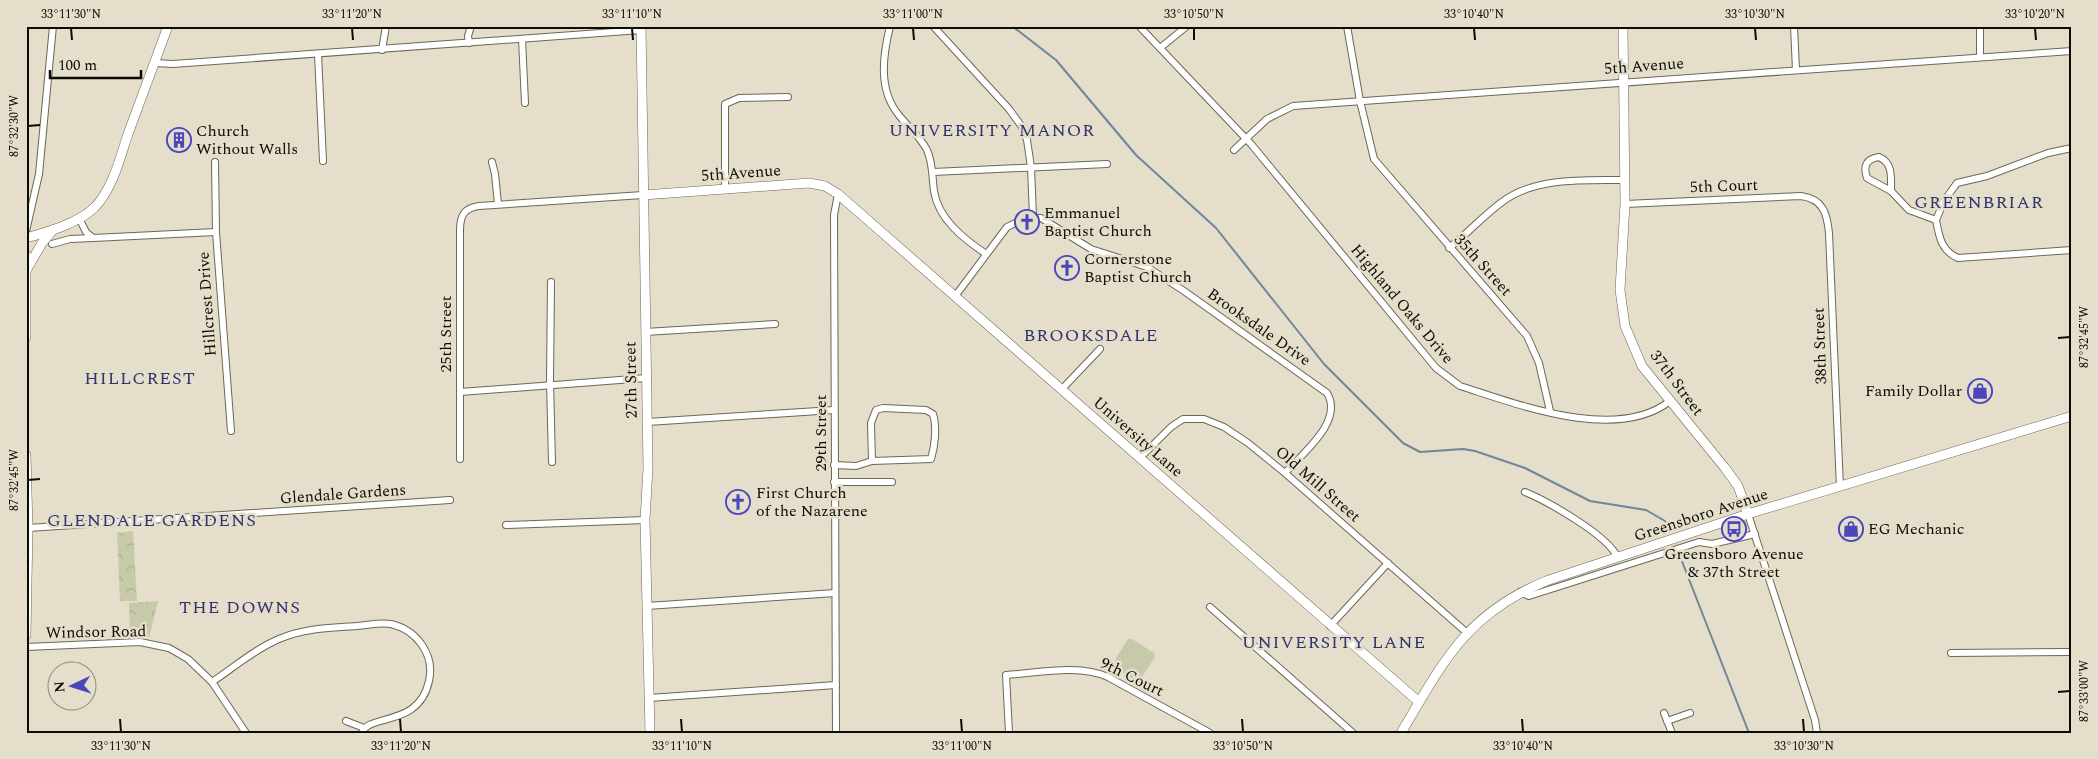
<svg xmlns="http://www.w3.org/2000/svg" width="2098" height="759" font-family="Spectral,serif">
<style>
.green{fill:#c7caa9}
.park{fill:url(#park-crowns)}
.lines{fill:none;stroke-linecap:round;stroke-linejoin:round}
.stream{stroke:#708798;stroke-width:2}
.minor-casing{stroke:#6c6856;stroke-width:8}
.tertiary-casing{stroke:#6c6856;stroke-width:10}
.secondary-casing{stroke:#6c6856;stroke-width:10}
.minor{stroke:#fff;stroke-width:6}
.tertiary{stroke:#fff;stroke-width:9}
.secondary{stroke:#fff;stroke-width:9}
.ticks{fill:none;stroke:#0d0b05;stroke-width:2}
.labels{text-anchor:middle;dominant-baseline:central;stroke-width:5;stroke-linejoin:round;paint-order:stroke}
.street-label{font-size:16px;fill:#0d0b05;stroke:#e4deca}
.poi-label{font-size:16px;fill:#0d0b05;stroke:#e4deca;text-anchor:start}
.neighbourhood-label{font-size:18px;letter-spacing:1px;fill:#32346f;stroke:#e4deca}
.neatline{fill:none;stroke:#0d0b05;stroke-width:2}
.ticks-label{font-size:12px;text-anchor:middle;fill:#0d0b05}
</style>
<defs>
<pattern id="park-crowns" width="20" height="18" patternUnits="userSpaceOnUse" patternTransform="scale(1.25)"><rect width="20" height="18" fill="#c7caa9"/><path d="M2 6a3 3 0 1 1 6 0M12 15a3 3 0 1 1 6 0" fill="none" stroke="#aaac90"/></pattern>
</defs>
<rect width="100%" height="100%" fill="#e4deca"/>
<!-- green -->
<polygon class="green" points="1128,639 1132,639 1154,653 1155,657 1140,680 1136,681 1114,667 1113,663"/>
<!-- park -->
<g class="park">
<polygon points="133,531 137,601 120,601 117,533"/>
<polygon points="158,601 149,638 130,637 129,603"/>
</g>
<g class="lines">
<!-- stream -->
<g class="stream">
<polyline points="1012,26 1056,60 1136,155 1216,228 1324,364 1403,443 1420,452 1463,449 1475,451 1525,468 1590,501 1646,510 1665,521 1670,530"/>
<polyline points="1678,551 1749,733"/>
</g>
<defs>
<g id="minor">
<path d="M890,26C883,55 878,89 898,114C907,126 920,136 927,150C933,163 932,177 934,191C938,219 964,239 986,254"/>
<polyline points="933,26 1009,109 1022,127 1027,140 1031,167 1033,217"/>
<path d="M1139,26L1251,144L1436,368L1460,386C1517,404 1616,443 1670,401"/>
<polyline points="1347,26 1360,101 1374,159 1527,336 1539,363 1550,411"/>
<polyline points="1794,26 1796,70"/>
<polyline points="522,39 525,103"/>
<polyline points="469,43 468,36 471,26"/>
<polyline points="1160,48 1187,26"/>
<polyline points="382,50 386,26"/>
<polyline points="318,54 323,161"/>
<polyline points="1980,57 1980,26"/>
<polyline points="155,63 173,64 641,30"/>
<polyline points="1234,150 1267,119 1293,106 2072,51"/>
<path d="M1879,157C1893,163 1891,177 1891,191L1867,178C1863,166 1866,159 1879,157Z"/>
<polyline points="215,162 216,232 231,431"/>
<polyline points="492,162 495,174 498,204"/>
<polyline points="933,172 1107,164"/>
<polyline points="725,189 725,104 739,98 788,97"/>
<path d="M1891,191L1909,210L1936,220C1939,236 1941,251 1958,258L2072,250"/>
<path d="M1625,204L1801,196C1823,199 1827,213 1829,233L1840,487"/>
<polyline points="79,218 86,232 93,238 216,232"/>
<polyline points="1936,220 1944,201 1957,183 1987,176 2048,153 2072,148"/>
<polyline points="26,231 39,174 53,26"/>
<polyline points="52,244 70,239 93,238"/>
<path d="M1449,248C1468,233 1483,216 1502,202C1535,177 1585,180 1625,180"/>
<polyline points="551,282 550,381 552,462"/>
<path d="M956,295L1007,227L1026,218H1041L1091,249L1147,267L1184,291L1327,393C1344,421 1303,453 1285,473"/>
<polyline points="645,332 775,324"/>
<polyline points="1062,389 1100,349"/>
<polyline points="460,392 646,378"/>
<path d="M883,408L926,410L933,414C937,427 935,446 931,459L872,461L871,423L876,410Z"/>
<polyline points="647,422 834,410"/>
<polyline points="1140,458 1171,427 1183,419 1204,419 1224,427 1248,443 1285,473 1466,632"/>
<path d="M460,459V230C460,216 464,208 479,206L643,195"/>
<polyline points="834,465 856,466 872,461"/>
<polyline points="834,482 892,482"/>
<path d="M1525,492C1547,501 1609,536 1617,557"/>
<polyline points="1748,514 1815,720 1817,733"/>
<polyline points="506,525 645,520"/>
<polyline points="28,528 450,500"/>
<polyline points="1520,592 1529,596 1699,542 1712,544 1755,534"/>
<polyline points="647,606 835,593"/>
<polyline points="1210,607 1353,733"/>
<polyline points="1330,626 1388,563"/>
<polyline points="26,647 140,642 169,648 188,659 212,682 246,733"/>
<polyline points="1951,653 2072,652"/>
<path d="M212,682C233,668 255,649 279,639C304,628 330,628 357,626C369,625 380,622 391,624C417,630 435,655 429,681C419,728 368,713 362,733"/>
<polyline points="649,698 836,685"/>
<polyline points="1664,713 1672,733"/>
<polyline points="346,721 364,728"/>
<polyline points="1667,721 1690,713"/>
<polyline points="836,733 834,215 838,194"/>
<path d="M1009,733L1006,675C1039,673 1078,664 1108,677L1210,733"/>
</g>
<g id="tertiary">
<polyline points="641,26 648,468 645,520 650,733"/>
<polyline points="1623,26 1625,204 1620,290 1625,326 1642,366 1725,468 1738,486 1748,514"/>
<polyline points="643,195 809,183 825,186 838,194 1419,702"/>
</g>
<g id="secondary">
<path d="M26,238C48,232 79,223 95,207C113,188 120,158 128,134C141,98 155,62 168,26"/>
<polyline points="26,255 26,337"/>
<polyline points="27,269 42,243 53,230"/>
<polyline points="26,455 28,528 26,635"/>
<path d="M1401,733C1443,662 1466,614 1546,581L1748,514L2072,416"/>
</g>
</defs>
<!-- minor casing -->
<use href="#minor" class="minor-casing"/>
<!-- tertiary casing -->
<use href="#tertiary" class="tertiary-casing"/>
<!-- secondary casing -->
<use href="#secondary" class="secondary-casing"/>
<!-- minor -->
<use href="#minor" class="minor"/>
<!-- tertiary -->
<use href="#tertiary" class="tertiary"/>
<!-- secondary -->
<use href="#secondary" class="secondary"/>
</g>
<!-- ticks -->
<path class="ticks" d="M71,28L72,40M352,28L353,40M632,28L633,40M913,28L914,40M1194,28V40M1474,28L1475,40M1755,28L1756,40M2035,28L2036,40M28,126L40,125M2058,338L2070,337M28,480L40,479M2058,692L2070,691M120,719L121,732M400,719L401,732M681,719L682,732M961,719L962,732M1242,719L1243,732M1522,719L1523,732M1803,719L1804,732"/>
<!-- icons -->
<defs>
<symbol id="building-ring" viewBox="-11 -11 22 22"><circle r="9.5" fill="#e4deca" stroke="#4a46bc" stroke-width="1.5"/><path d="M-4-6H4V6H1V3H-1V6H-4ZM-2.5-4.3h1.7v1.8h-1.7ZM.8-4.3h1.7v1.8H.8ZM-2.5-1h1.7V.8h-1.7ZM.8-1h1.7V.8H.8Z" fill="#4a46bc"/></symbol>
<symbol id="church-ring" viewBox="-11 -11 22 22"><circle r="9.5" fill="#e4deca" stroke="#4a46bc" stroke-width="1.5"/><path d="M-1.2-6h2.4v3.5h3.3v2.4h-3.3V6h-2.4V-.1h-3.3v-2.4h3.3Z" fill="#4a46bc"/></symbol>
<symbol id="shop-ring" viewBox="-11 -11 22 22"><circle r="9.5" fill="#e4deca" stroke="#4a46bc" stroke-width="1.5"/><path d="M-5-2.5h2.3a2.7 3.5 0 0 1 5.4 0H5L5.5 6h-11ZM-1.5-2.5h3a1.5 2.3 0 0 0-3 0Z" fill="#4a46bc"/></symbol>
<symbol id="bus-ring" viewBox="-11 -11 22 22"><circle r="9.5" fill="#e4deca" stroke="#4a46bc" stroke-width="1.5"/><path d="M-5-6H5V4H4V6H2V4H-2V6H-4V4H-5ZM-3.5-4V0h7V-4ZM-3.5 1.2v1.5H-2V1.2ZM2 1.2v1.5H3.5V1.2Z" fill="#4a46bc"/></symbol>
</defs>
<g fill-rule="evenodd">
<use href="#building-ring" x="165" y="126" width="28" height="28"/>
<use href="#church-ring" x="1013" y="208" width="28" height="28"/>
<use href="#church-ring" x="1053" y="254" width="28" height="28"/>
<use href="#shop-ring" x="1966" y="377" width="28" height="28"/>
<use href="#church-ring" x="724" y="488" width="28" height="28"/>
<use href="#bus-ring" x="1720" y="515" width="28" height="28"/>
<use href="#shop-ring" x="1837" y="515" width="28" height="28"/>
</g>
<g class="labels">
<!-- street labels -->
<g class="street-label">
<text transform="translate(1644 66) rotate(-4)">5th Avenue</text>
<text transform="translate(741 173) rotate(-4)">5th Avenue</text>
<text transform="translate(1724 186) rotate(-2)">5th Court</text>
<text transform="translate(1483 265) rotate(48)">35th Street</text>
<text transform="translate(207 304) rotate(-94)">Hillcrest Drive</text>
<text transform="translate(1402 304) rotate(50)">Highland Oaks Drive</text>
<text transform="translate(1259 327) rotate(35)">Brooksdale Drive</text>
<text transform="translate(446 334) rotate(-90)">25th Street</text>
<text transform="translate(1820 346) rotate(-92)">38th Street</text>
<text transform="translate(631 380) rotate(-91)">27th Street</text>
<text transform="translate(1677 383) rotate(53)">37th Street</text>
<text transform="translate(821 433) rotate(-90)">29th Street</text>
<text transform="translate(1138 437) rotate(41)">University Lane</text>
<text transform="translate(1318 484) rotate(41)">Old Mill Street</text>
<text transform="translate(343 494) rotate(-4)">Glendale Gardens</text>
<text transform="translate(1701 515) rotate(-18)">Greensboro Avenue</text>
<text transform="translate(96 632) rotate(-1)">Windsor Road</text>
<text transform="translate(1132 677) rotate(26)">9th Court</text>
</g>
<!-- poi labels -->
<g class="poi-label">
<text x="196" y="131">Church<tspan x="196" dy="18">Without Walls</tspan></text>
<text x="1044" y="213">Emmanuel<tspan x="1044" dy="18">Baptist Church</tspan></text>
<text x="1084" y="259">Cornerstone<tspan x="1084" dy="18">Baptist Church</tspan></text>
<text x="1962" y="391" text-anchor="end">Family Dollar</text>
<text x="756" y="493">First Church<tspan x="756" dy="18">of the Nazarene</tspan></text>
<text x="1868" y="529">EG Mechanic</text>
<text x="1734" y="554" text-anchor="middle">Greensboro Avenue<tspan x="1734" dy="18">&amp; 37th Street</tspan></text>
</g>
<!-- neighbourhood labels -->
<g class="neighbourhood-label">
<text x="992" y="130">UNIVERSITY MANOR</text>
<text x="1979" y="202">GREENBRIAR</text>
<text x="1091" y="335">BROOKSDALE</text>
<text x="140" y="378">HILLCREST</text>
<text x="152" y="520">GLENDALE GARDENS</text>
<text x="240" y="607">THE DOWNS</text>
<text x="1334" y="642">UNIVERSITY LANE</text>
</g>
</g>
<!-- border -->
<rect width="2098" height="759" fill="none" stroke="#e4deca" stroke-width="55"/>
<!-- north arrow -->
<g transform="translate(72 686) rotate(266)"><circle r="24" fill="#e4deca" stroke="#8e8a7b"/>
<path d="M0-4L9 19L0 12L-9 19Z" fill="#4a46bc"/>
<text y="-8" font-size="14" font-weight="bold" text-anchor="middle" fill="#0d0b05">N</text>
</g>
<!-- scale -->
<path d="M50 70v8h91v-8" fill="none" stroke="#0d0b05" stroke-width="2.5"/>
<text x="58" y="70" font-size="15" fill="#0d0b05" stroke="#e4deca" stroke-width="4" paint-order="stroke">100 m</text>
<rect x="28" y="28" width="2042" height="704" class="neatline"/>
<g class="ticks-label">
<text x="71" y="18">33°11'30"N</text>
<text x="352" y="18">33°11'20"N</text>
<text x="632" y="18">33°11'10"N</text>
<text x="913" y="18">33°11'00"N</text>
<text x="1194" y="18">33°10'50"N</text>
<text x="1474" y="18">33°10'40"N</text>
<text x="1755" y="18">33°10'30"N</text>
<text x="2035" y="18">33°10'20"N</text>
<text transform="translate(14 126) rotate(-90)" y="4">87°32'30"W</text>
<text transform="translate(2084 337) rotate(-90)" y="4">87°32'45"W</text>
<text transform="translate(14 480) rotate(-90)" y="4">87°32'45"W</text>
<text transform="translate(2084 691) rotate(-90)" y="4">87°33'00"W</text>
<text x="121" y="750">33°11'30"N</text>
<text x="401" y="750">33°11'20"N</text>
<text x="682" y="750">33°11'10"N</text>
<text x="962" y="750">33°11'00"N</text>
<text x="1243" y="750">33°10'50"N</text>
<text x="1523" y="750">33°10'40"N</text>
<text x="1804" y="750">33°10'30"N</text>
</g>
</svg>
